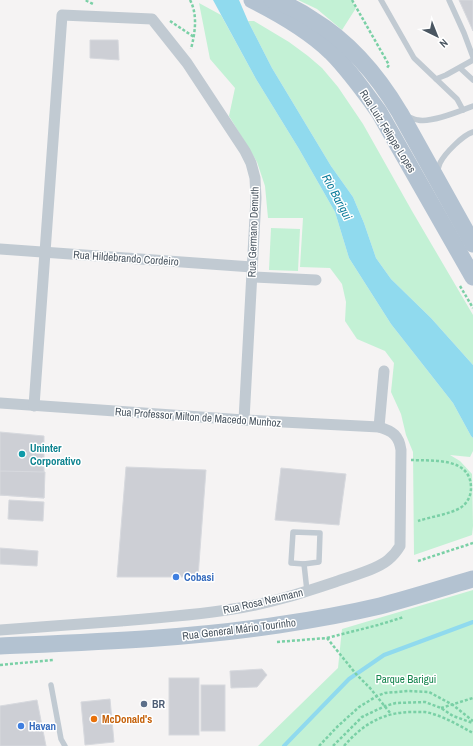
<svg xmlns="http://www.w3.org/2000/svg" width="473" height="746" font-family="'Archivo Narrow',sans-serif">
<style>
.green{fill:#c3f1d5}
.water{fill:#90daee}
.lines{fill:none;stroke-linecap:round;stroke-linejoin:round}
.stream{stroke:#90daee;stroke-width:4}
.building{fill:#cdcfd5;stroke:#d7d9de}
.path{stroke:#7ad0a6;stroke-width:2.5;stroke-dasharray:3 2;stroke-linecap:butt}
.lane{stroke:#c1cad2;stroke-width:5.5}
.street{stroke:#c1cad2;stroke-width:11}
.primary{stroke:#b3c2d1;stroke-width:17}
.culture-dot{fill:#0f9aa8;stroke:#fff;stroke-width:1.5}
.shop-dot{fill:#3f7fe0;stroke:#fff;stroke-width:1.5}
.service-dot{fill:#5c6f8a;stroke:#fff;stroke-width:1.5}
.food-dot{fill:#e8710a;stroke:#fff;stroke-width:1.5}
.labels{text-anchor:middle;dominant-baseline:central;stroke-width:3;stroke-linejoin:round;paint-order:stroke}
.street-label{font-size:11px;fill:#4a5661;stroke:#fff}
.culture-label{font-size:11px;font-weight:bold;fill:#0d838f;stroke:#fff;text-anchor:start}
.shop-label{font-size:11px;font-weight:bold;fill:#366cbe;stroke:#fff;text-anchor:start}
.park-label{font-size:11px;fill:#17864f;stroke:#fff}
.service-label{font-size:11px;font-weight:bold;fill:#4e5e75;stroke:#fff;text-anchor:start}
.food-label{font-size:11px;font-weight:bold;fill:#c56008;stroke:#fff;text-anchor:start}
.water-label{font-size:12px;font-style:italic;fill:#0c7c9b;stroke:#fff}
</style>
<rect width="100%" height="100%" fill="#f5f3f3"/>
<!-- green -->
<g class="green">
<polygon points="298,0 351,0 356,8 342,30 317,9"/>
<polygon points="199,3 221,15 256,79 299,149 335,212 349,258 391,324 453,403 471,436 473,438 473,451 470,457 450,455 460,461 472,474 473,526 472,535 414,555 413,452 406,435 401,414 391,392 394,363 385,351 357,339 345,321 346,302 342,284 330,268 300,267 303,218 268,218 265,186 257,162 229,116 235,88 210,59"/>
<polygon points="248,21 254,21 289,42 308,56 322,68 338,87 363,124 412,211 473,315 473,365 431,318 391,279 376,258 364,223 353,197 331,166 272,68"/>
<polygon points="271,228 300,229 298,271 269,270"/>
<polygon points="473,590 473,746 258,746 338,668 342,629"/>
</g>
<!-- water -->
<polygon class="water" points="213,0 239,0 248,21 272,68 331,166 353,197 364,223 376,258 391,279 431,318 473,365 473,438 471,436 453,403 391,324 349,258 335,212 299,149 256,79"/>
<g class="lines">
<!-- stream -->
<polyline class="stream" points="284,746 349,679 384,655 473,622"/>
</g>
<!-- building -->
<g class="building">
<polygon points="459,0 473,0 473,31"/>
<polygon points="90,40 118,40 119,60 90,58"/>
<polygon points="0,432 44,436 44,498 0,495"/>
<polygon points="126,467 206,470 198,577 117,577"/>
<polygon points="281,468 346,474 339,525 275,520"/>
<polygon points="0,471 45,472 44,498 0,495"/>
<polygon points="9,500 44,502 43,521 8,519"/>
<polygon points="0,548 38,551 37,566 0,564"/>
<polygon points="262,669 267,675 257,687 231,688 230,671"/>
<rect x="169" y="678" width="30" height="57"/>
<rect x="201" y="685" width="24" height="46"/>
<polygon points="110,699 114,742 85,745 81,702"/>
<polygon points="37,700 46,746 0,746 0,706"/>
</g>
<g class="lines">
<!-- path -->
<g class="path">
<polyline points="86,0 87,1 93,4"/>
<path d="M190,0C198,15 195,33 191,49"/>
<polyline points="352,0 389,65 387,68"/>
<polyline points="170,21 194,37"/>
<polyline points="460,286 473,308"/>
<path d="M411,460C433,461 471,457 471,488C471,496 467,504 460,508C450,514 430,517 418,521"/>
<polyline points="418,561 473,543"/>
<polyline points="327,638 378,625 404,617"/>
<polyline points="277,642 327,638 356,674 370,688 391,714"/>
<polyline points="0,665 53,660"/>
<polyline points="441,708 473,698"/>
<polyline points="319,746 337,727 359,707 377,696 385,693 408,691 429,692 453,705 473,721"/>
<polyline points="333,746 362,717 385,706 396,703 425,702 441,708 453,716 473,723"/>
<path d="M344,746C363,724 383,712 413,712C417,712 421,712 425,712C442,715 458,725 473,733"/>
</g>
<!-- lane -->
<g class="lane">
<polyline points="381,0 414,58 457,99 463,110"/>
<polyline points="449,0 464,33 473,57"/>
<polyline points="460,68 473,80"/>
<polyline points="436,79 446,75 473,60"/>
<path d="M406,116C410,117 414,120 418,120C431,123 460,111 473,106"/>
<path d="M437,172C438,169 439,166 440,163C445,153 463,135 473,132"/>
<polygon points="293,532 320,533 319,562 304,564 291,563"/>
<polyline points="304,564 307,591"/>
<polyline points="51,685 61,739 65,746"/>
</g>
<!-- street -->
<g class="street">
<polyline points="0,249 252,267"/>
<polyline points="252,277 316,280"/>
<path d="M0,403L244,420L379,427C393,431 399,436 401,450L400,546C397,551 393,556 388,560C376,570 351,576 335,582C302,593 268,604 233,609C196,615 158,618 121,621C81,624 40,627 0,630"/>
<polyline points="34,406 62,15 152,19 187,63 245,151 251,163 255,178 256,198 244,420"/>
<polyline points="379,427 384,371"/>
</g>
<!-- primary -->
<g class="primary">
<path d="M252,0C280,14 308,30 331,52C349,70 364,91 379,112L473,277"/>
<path d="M272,0C287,4 300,11 313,20C351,43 378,76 400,113L473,244"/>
<path d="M0,646C93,642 186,639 278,625C312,620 346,614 380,606C411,598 442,588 473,579"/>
</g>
</g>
<!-- markers -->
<circle class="culture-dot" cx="22" cy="454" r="4"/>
<g class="shop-dot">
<circle cx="176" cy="577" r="4"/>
<circle cx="21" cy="726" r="4"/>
</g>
<circle class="service-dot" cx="144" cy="704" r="4"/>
<circle class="food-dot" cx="94" cy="719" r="4"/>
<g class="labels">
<!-- street labels -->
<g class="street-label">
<text transform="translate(388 131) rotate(58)">Rua Luiz Felippe Lopes</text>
<text transform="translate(253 232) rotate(-88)">Rua Germano Demuth</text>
<text transform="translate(126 258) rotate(4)">Rua Hildebrando Cordeiro</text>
<text transform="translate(198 417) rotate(4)">Rua Professor Milton de Macedo Munhoz</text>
<text transform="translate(263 601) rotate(-13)">Rua Rosa Neumann</text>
<text transform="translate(239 629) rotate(-7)">Rua General Mário Tourinho</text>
</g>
<!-- culture labels -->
<g class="culture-label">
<text x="30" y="448">Uninter<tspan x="30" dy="13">Corporativo</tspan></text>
</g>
<!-- shop labels -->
<g class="shop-label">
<text x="184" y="577">Cobasi</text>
<text x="29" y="726">Havan</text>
</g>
<!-- park labels -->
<g class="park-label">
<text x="406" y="679">Parque Barigui</text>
</g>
<!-- service labels -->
<g class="service-label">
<text x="152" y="704">BR</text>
</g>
<!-- food labels -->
<g class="food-label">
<text x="102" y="719">McDonald's</text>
</g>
<!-- water labels -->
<g class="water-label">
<text transform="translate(337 197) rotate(62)">Rio Barigui</text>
</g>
</g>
<!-- north arrow -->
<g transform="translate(437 36) rotate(137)" stroke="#ffffff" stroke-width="3" paint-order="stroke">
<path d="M0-3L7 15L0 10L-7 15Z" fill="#4a5661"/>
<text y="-6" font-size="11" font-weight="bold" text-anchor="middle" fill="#4a5661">N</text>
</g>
</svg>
